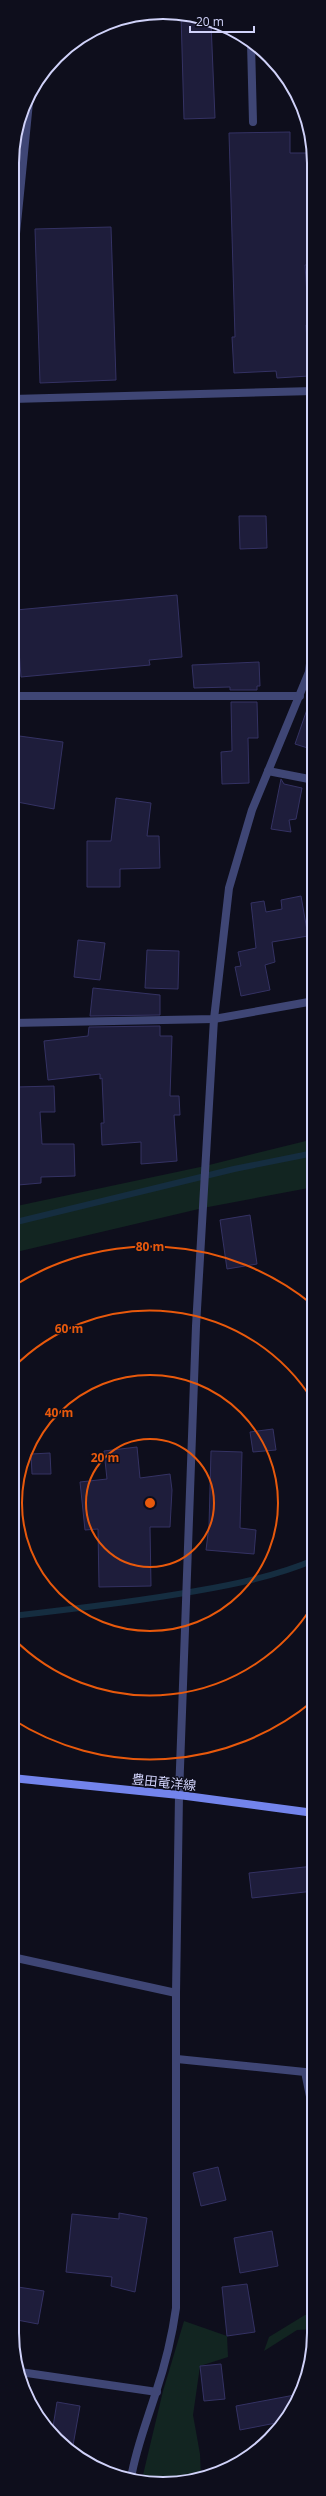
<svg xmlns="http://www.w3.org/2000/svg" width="326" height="2496" font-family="'Open Sans','Noto Sans JP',sans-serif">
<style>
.green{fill:#122521}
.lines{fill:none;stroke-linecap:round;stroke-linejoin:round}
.stream{stroke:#152d40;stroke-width:6}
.building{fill:#1e1d3b;stroke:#343263}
.minor{stroke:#3f4675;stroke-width:8}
.tertiary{stroke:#3f4675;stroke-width:8}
.secondary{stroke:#7384ec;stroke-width:8}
.ring{fill:none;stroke:#e8590c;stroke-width:2}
.labels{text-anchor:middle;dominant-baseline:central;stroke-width:3;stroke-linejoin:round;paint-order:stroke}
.street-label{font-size:13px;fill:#d0d2f9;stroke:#0e0e1c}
.rim{fill:none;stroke:#d0d2f9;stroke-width:2}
.centre{fill:#e8590c;stroke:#0e0e1c;stroke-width:2}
.ring-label{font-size:12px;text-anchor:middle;font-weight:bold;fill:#e8590c;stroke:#0e0e1c;stroke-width:3;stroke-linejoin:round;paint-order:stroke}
</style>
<rect width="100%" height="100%" fill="#0e0e1c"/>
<!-- green -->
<g class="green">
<polygon points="314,1139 314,1187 203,1208 12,1253 12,1207 205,1166"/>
<polygon points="314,2314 314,2329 297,2330 264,2351 269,2337 305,2315"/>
<polygon points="184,2321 227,2336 228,2357 200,2366 193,2415 200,2454 201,2477 153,2484 142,2481 143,2475 163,2391"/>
</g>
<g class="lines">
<!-- stream -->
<g class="stream">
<polyline points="12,1223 234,1169 314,1153"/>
<path d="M12,1616C74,1609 135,1602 196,1591C236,1584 276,1576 314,1560"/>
</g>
</g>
<!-- building -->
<g class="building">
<polygon points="181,14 211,23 215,118 184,119"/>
<polygon points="290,132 290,153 314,153 314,265 305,265 309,325 306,325 309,376 277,378 276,371 234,373 232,337 235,337 229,133"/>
<polygon points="111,227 116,380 40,383 35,229"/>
<polygon points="239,516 266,516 267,548 240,549"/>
<polygon points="177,595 182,657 149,660 150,665 21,677 16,610"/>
<polygon points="259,662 260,686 257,686 257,690 230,690 230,687 194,688 192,665"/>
<polygon points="311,698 314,699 314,750 295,744"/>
<polygon points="231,702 257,702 258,738 248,738 249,783 222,784 221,752 232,751"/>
<polygon points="12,735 63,742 54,809 12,801"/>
<polygon points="281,779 284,784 302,788 296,819 289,820 291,832 271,829"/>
<polygon points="116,798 151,803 147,836 159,836 160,868 120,869 120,887 87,887 87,841 111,841"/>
<polygon points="301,896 308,936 272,942 275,962 265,965 270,990 241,996 235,967 241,966 238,952 256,948 251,903 264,901 266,912 282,909 281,900"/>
<polygon points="78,940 105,943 100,980 74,977"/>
<polygon points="147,950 179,951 178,989 145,988"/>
<polygon points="93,988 160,995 160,1015 90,1016"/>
<polygon points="160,1026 160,1036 172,1036 170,1096 179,1096 180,1115 174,1115 177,1161 141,1164 141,1142 102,1145 101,1123 104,1123 102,1078 100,1079 100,1074 48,1080 44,1041 88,1036 89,1027"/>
<polygon points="54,1086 55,1112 40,1112 42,1144 74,1144 75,1176 41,1177 41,1183 18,1185 16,1156 18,1156 16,1087"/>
<polygon points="250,1215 257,1264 227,1269 220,1220"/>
<polygon points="273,1429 276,1450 253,1452 250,1432"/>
<polygon points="137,1447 140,1478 170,1474 172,1490 170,1527 150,1527 151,1586 99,1587 98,1529 85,1530 80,1482 107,1479 104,1451"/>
<polygon points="211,1451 242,1452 240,1528 256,1530 254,1554 206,1550 209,1526"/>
<polygon points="50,1453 51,1474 32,1474 31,1454"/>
<polygon points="314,1866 314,1891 252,1898 249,1873"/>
<polygon points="218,2167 226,2200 201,2206 193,2173"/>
<polygon points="119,2213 147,2218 135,2292 111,2286 112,2277 66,2272 72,2214 119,2219"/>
<polygon points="272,2231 278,2266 240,2273 234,2238"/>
<polygon points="247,2284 255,2332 227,2336 222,2287"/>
<polygon points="18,2287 44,2291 38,2324 12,2319"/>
<polygon points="221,2364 225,2399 204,2401 200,2366"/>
<polygon points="300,2394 298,2400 281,2422 240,2430 236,2406"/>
<polygon points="57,2402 80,2406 72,2451 56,2440 52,2433"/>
</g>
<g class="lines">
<!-- minor -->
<g class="minor">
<polyline points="251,43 253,122"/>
<polyline points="12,274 30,92"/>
<polyline points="12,399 314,391"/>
<polyline points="12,696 300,696"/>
<polyline points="268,771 314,780"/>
<polyline points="12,1023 214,1019 314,1001"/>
<polyline points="12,1957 176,1993"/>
<polyline points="177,2059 305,2072 314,2116"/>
<polyline points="20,2372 157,2392"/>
</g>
<!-- tertiary -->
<path class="tertiary" d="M131,2478C136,2448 147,2421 156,2392C165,2365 172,2337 176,2308V1993L179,1795L196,1326L214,1019L229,888L252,810L309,672L314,630"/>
<!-- secondary -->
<polyline class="secondary" points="12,1778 179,1795 314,1813"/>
</g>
<!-- distance rings -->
<g class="ring">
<circle cx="150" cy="1503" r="64"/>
<circle cx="150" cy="1503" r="128"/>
<path d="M313 1605A192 192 0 0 1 13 1638M13 1368A192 192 0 0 1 313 1401"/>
<path d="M313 1701A256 256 0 0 1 12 1719M12 1287A256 256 0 0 1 313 1305"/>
</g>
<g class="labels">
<!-- street labels -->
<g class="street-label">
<text transform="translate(164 1782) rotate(6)">豊田竜洋線</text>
</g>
</g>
<!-- crop -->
<path d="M0 0H326V2496H0ZM163 19H163A144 144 0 0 1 307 163V2333A144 144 0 0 1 163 2477H163A144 144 0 0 1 19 2333V163A144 144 0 0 1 163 19Z" fill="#0e0e1c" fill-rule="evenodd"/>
<path class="rim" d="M163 19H163A144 144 0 0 1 307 163V2333A144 144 0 0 1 163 2477H163A144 144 0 0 1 19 2333V163A144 144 0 0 1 163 19Z"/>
<circle cx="150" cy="1503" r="6" class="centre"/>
<g class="ring-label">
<text x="150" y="1251">80 m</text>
<text x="69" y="1333">60 m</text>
<text x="59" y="1417">40 m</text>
<text x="105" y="1462">20 m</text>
</g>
<!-- scale -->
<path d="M190 26v6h64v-6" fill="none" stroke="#d0d2f9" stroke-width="2"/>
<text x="196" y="26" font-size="12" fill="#d0d2f9" stroke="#0e0e1c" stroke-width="3" paint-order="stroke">20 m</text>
</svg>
